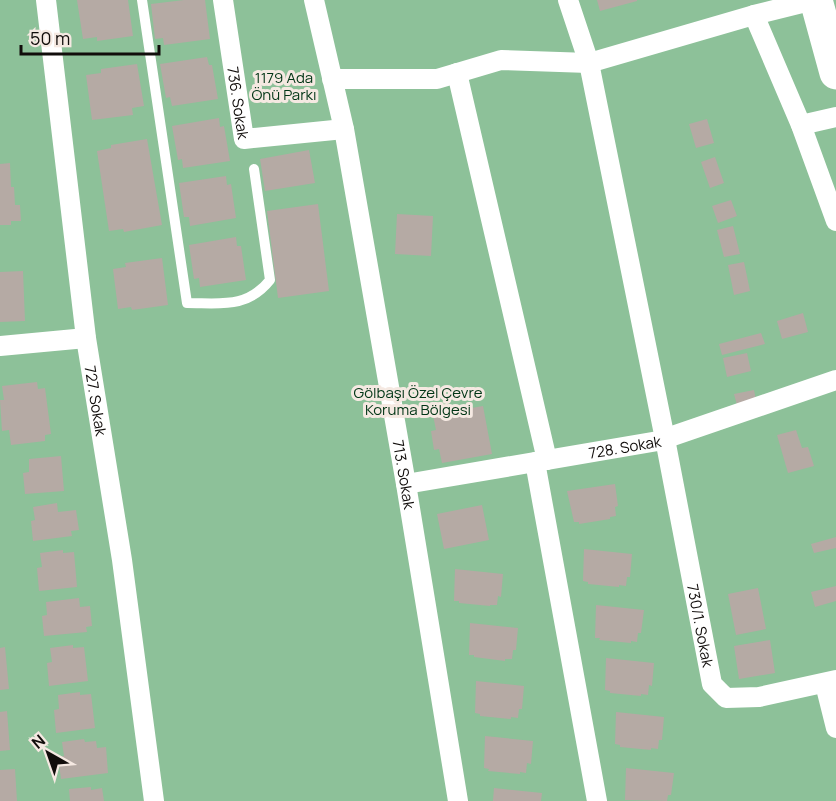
<svg xmlns="http://www.w3.org/2000/svg" width="836" height="801" font-family="Manrope,sans-serif">
<style>
.green{fill:#8dc199}
.building{fill:#b5aaa4}
.lines{fill:none;stroke-linecap:round;stroke-linejoin:round}
.service{stroke:#fff;stroke-width:10}
.minor{stroke:#fff;stroke-width:20}
.trunk{stroke:#fff;stroke-width:33}
.labels{text-anchor:middle;dominant-baseline:central;stroke-width:6;stroke-linejoin:round;paint-order:stroke}
.park-label{font-size:15px;fill:#003515;stroke:#f5e9e2}
.street-label{font-size:15px;fill:#110d0b;stroke:#f5e9e2}
</style>
<rect width="100%" height="100%" fill="#e8dbd5"/>
<!-- green -->
<rect class="green" x="0" y="0" width="836" height="801"/>
<!-- building -->
<g class="building">
<polygon points="77,0 128,0 133,36 97,41 97,37 83,39"/>
<polygon points="184,0 205,0 210,39 164,45 163,38 155,39 151,4"/>
<polygon points="597,0 637,0 637,1 600,11"/>
<polygon points="207,57 209,65 212,65 218,99 172,106 170,97 166,98 160,64"/>
<polygon points="137,64 144,106 132,108 133,115 92,120 86,75 101,73 101,69"/>
<polygon points="219,118 220,127 224,126 230,161 183,168 182,159 178,160 172,126"/>
<polygon points="707,119 714,143 696,148 689,124"/>
<polygon points="147,139 162,225 124,232 123,229 109,231 97,151 111,148 111,145"/>
<polygon points="309,150 315,183 265,191 260,159"/>
<polygon points="715,157 724,183 710,188 701,162"/>
<polygon points="10,163 11,187 14,187 15,205 20,205 21,221 11,221 11,225 0,225 0,164"/>
<polygon points="226,176 227,185 231,184 236,218 190,226 189,217 184,217 179,183"/>
<polygon points="731,200 737,216 718,223 712,206"/>
<polygon points="318,204 329,291 278,298 267,211"/>
<polygon points="397,214 433,216 431,256 395,254"/>
<polygon points="733,226 740,254 724,257 717,230"/>
<polygon points="236,237 237,246 241,246 246,280 200,287 199,278 194,279 189,245"/>
<polygon points="162,258 168,305 132,310 131,307 118,309 113,269 126,267 125,263"/>
<polygon points="744,262 750,291 734,295 728,265"/>
<polygon points="23,271 25,321 0,322 0,272"/>
<polygon points="803,313 808,332 782,339 777,321"/>
<polygon points="761,333 765,344 722,355 719,344"/>
<polygon points="747,353 751,371 727,377 723,358"/>
<polygon points="37,382 38,389 45,388 51,434 45,435 45,441 11,445 9,430 2,431 0,400 4,400 2,386"/>
<polygon points="754,390 756,400 737,405 734,394"/>
<polygon points="483,406 492,454 442,463 439,449 434,450 431,431 436,430 433,415"/>
<polygon points="796,430 802,448 808,447 814,466 788,473 777,435"/>
<polygon points="61,456 64,491 25,494 23,473 29,472 29,459"/>
<polygon points="615,484 618,506 615,507 616,516 610,517 610,519 579,524 579,522 574,522 567,491"/>
<polygon points="57,503 58,512 76,510 79,530 71,531 72,536 33,541 31,521 35,520 33,507"/>
<polygon points="482,505 489,540 444,549 437,514"/>
<polygon points="836,537 836,548 814,553 811,544"/>
<polygon points="584,549 632,554 630,577 627,577 626,586 619,585 619,587 588,584 588,582 583,581"/>
<polygon points="63,550 63,553 74,552 77,587 39,591 37,568 42,567 40,553"/>
<polygon points="455,569 503,574 501,597 498,596 497,605 490,605 490,606 459,603 459,601 454,601"/>
<polygon points="836,586 836,601 815,607 811,592"/>
<polygon points="758,588 766,629 736,635 728,594"/>
<polygon points="79,598 80,607 90,606 92,626 86,627 87,632 44,636 42,616 47,615 46,602"/>
<polygon points="596,605 644,610 641,633 638,633 637,642 631,641 631,643 599,640 600,638 595,638"/>
<polygon points="470,623 518,628 516,650 513,650 512,659 505,659 505,661 474,657 474,655 469,655"/>
<polygon points="770,640 775,673 739,679 734,646"/>
<polygon points="73,645 73,648 84,647 88,681 49,686 47,663 52,662 50,648"/>
<polygon points="5,647 9,689 0,690 0,648"/>
<polygon points="606,658 654,663 652,686 649,685 648,695 641,694 641,696 610,693 610,691 605,690"/>
<polygon points="476,681 524,686 522,709 519,709 518,718 511,717 511,719 480,716 480,714 475,713"/>
<polygon points="80,692 80,695 91,694 95,728 56,733 54,710 59,709 58,695"/>
<polygon points="7,711 10,750 0,751 0,712"/>
<polygon points="616,712 664,717 662,740 659,740 658,749 651,748 651,750 620,747 620,745 615,744"/>
<polygon points="485,736 533,741 531,764 527,763 526,773 520,772 520,774 488,771 489,769 484,768"/>
<polygon points="84,739 85,742 96,741 97,748 106,747 108,773 61,779 58,757 64,756 62,742"/>
<polygon points="626,768 674,773 671,795 668,795 667,801 625,800"/>
<polygon points="15,769 17,801 0,801 0,770"/>
<polygon points="91,787 91,790 102,788 104,801 70,801 69,789"/>
<polygon points="494,788 542,793 541,801 493,801"/>
</g>
<g class="lines">
<!-- service -->
<path class="service" d="M142,0L187,303C220,303 247,309 270,280L254,169"/>
<!-- minor -->
<g class="minor">
<path id="s1" d="M46,0L86,338L122,560L154,801"/>
<path id="s2" d="M223,0L244,139L344,129"/>
<path id="s3" d="M314,0L344,129L406,484L458,801"/>
<path id="s4" d="M568,0L589,63L665,439L712,684L726,698L759,697L836,680"/>
<polyline points="754,15 801,125 836,221"/>
<polyline points="457,73 547,460"/>
<polyline points="332,79 437,79 501,60 589,63 754,15 814,0"/>
<polyline points="801,125 836,117"/>
<polyline points="0,346 86,338"/>
<polyline points="535,462 597,801"/>
<path id="s5" d="M406,484L658,441L836,380"/>
<polyline points="825,684 836,728"/>
</g>
<!-- trunk -->
<polyline class="trunk" points="816,0 836,73"/>
</g>
<g class="labels">
<!-- park labels -->
<g class="park-label">
<text x="284" y="77">1179 Ada<tspan x="284" dy="17">Önü Parkı</tspan></text>
<text x="418" y="392">Gölbaşı Özel Çevre<tspan x="418" dy="17">Koruma Bölgesi</tspan></text>
</g>
<!-- street labels -->
<g class="street-label">
<text stroke="none"><textPath href="#s2" startOffset="104">736. Sokak</textPath></text>
<text stroke="none"><textPath href="#s1" startOffset="404">727. Sokak</textPath></text>
<text stroke="none"><textPath href="#s5" startOffset="222">728. Sokak</textPath></text>
<text stroke="none"><textPath href="#s3" startOffset="483">713. Sokak</textPath></text>
<text stroke="none"><textPath href="#s4" startOffset="640">730/1. Sokak</textPath></text>
</g>
</g>
<!-- north arrow -->
<g transform="translate(48 753) rotate(320)" stroke="#f5e9e2" stroke-width="4.5" paint-order="stroke">
<path d="M0-4.5L10 22L0 15L-10 22Z" fill="#110d0b"/>
<text y="-9" font-size="16" font-weight="bold" text-anchor="middle" fill="#110d0b">N</text>
</g>
<!-- scale -->
<path d="M21 45v9h138v-9" fill="none" stroke="#110d0b" stroke-width="3"/>
<text x="30" y="45" font-size="18" fill="#110d0b" stroke="#f5e9e2" stroke-width="4.5" paint-order="stroke">50 m</text>
</svg>
